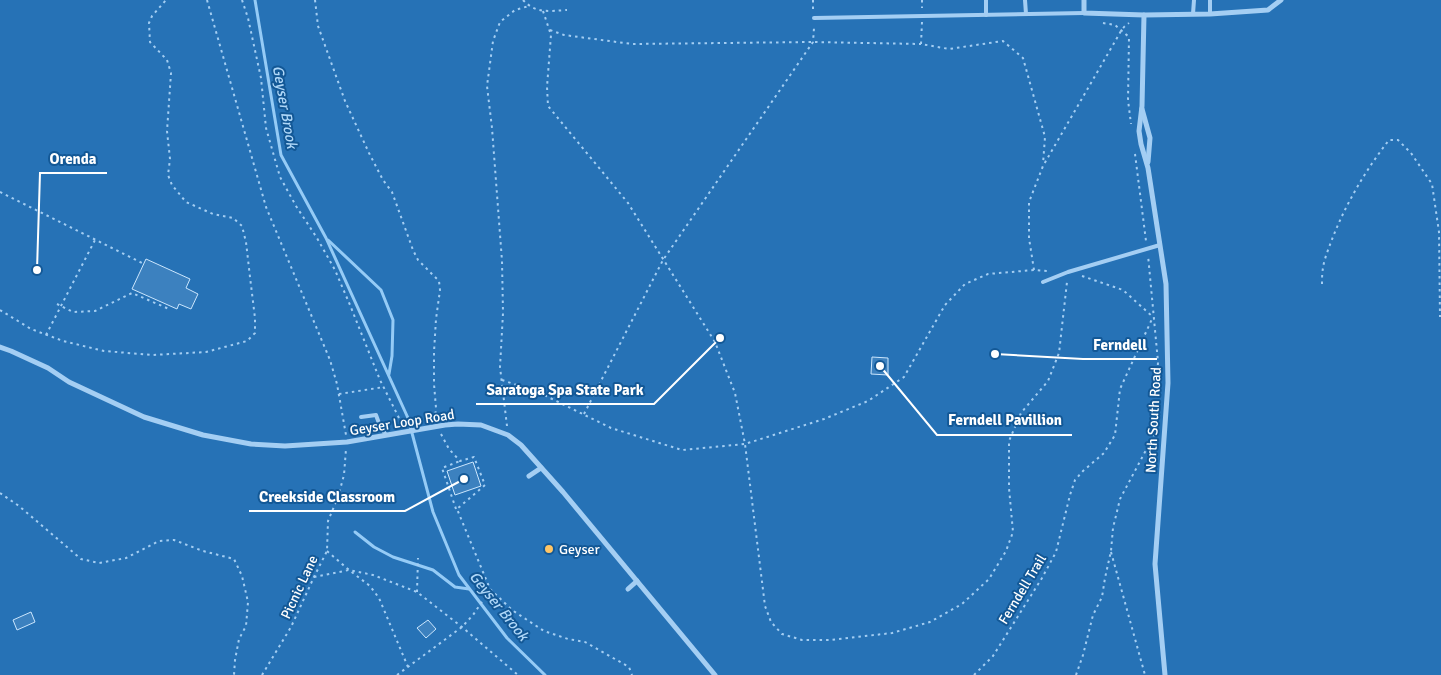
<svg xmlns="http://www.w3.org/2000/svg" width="1441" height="675" viewBox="0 0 1441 675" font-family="Signika,sans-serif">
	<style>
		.green { fill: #2672b6 }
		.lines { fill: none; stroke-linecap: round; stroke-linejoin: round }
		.stream { stroke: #95cbf6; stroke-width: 3 }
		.building { fill: #3c81bf; stroke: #cbe6fd }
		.path { stroke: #a4cef3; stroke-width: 2; stroke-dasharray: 2.5 4; stroke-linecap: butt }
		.lane { stroke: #a4cef3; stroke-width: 4 }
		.street { stroke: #a4cef3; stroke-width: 5 }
		.poi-dot { fill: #ffc565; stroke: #135896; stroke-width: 2 }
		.labels { text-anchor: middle; stroke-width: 4; stroke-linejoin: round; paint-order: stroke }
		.street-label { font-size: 14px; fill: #fff; stroke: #135896 }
		.poi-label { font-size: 14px; fill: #fff; stroke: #135896; text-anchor: start }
		.water-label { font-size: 15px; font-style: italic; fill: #b0d8f9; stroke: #135896 }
		.leader { fill: none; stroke: #fff; stroke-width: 2 }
		.callout-dot { fill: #fff; stroke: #135896; stroke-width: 2 }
		.callout-label { font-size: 15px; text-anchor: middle; font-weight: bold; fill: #fff; stroke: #135896; stroke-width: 4; stroke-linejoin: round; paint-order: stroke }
	</style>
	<rect width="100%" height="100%" fill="#135896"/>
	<rect class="green" x="0" y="0" width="1441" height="675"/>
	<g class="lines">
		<g class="stream">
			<path d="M 255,0 L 281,155 L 326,238 L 408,418 L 433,512 L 459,575 L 507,638 L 545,675"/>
			<path d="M 328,240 L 381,290 L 393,320 L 392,356 L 389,374"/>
			<path d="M 355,532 L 374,547 L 393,557 L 433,570 L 455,587 L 469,589"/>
		</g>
	</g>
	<g class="building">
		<path d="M 146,259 L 190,279 L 186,288 L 198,294 L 191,309 L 179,304 L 177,309 L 132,289 Z"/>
		<path d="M 872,357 L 888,358 L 888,375 L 871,374 Z"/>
		<path d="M 473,462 L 481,486 L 455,495 L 447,471 Z"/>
		<path d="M 31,612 L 35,622 L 17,630 L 13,620 Z"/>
		<path d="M 428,620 L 436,629 L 426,638 L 417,628 Z"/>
	</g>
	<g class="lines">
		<g class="path">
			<path d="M 207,0 L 266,207 L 330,360 L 337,384 L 346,435"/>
			<path d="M 242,0 L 248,18 L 261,78 L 266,128 L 280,177 L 296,206 L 317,238 L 335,270 L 350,305 L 380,380 L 402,424"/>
			<path d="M 315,0 L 318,26 L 345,101 L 369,153 L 383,180 L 392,192 L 413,250 L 418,260 L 439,281 L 440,290 L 436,319 L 434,352 L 434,384 L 436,408 L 435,420"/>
			<path d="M 523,0 C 536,14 549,11 567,10"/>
			<path d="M 813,0 L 813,10"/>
			<path d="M 922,0 L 922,8"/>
			<path d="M 543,11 L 551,35 L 547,87 L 548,106 L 628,203 L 715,342 L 735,393 L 745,444 L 765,606 L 771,622 L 782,634 L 802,640 L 831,640 L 892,633 L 930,622 L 962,604 L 989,579 L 1006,551 L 1013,532 L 1009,488 L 1009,441 L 1021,413 L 1048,381 L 1059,353 L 1067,282"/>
			<path d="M 922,22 L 921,44 L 949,49 L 1003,41 L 1023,58 L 1045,137 L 1043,164"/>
			<path d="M 1103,23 L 1115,25 L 1129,37 L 1128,100 L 1131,124"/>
			<path d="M 550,30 L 564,35 L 632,44 L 813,42 L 921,44"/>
			<path d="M 1135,154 L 1146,241"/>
			<path d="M 0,192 L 142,263"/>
			<path d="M 1034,270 L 1029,238 L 1029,202 L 1043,166 L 1121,31 L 1124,27 L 1129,23"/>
			<path d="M 1082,276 L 1123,290 L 1153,317"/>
			<path d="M 1322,284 C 1322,279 1322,273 1323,268 C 1324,260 1328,250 1331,242 C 1345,205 1365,171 1389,140 L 1398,140 L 1411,153 L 1432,184 L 1439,232 L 1440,317"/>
			<path d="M 57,304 L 73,312 L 95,311 L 132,293 L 169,309"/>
			<path d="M 0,310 L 31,329 L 63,341 L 104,351 L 153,355 L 206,352 L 247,341 L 255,333 L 255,318 L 250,277 L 246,242 L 242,226 L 233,218 L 213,214 L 186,202 L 172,185 L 168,175 L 170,159 L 167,131 L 171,73 L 167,60 L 150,42 L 149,23 L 152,16 L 166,0"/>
			<path d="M 46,335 L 95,240"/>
			<path d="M 502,380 L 540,393 L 611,428 L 682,450 L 745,444 L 824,419 L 868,401 L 904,377 L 945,305 L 965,284 L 988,274 L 1034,270 L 1048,271"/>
			<path d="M 339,394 L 384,387"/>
			<path d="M 584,414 L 663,260 L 813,42 L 814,28"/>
			<path d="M 507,426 L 500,367 L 503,313 L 502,261 L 492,128 L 487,86 L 493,41 L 500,22 L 515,10 L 529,6"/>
			<path d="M 441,434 L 449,449 L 460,461 L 474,457 L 485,485 L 457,509 L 490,589 L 512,610 L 544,631 L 568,639 L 585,642 L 629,667 L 632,675"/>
			<path d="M 0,493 L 19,506 L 81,559 L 99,563 L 126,558 L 159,541 L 174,540 L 203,551 L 234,559 L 242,576 L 248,602 L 246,626 L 239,639 L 235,660 L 234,675"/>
			<path d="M 456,509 L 442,468 L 460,461"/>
			<path d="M 327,551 L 349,570 L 373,575 L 417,592 L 462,627 L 518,675"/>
			<path d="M 1111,552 L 1145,675"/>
			<path d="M 314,577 L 349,570 L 370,586 L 379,598 L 408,667"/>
			<path d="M 417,592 L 418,558"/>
			<path d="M 262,675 L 291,627 L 314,577 L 327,551 L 328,521 L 338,497 L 344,475 L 346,449"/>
			<path d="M 397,675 L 462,627 L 473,615 L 490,590"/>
			<path d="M 974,675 L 993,656 L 1042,578 L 1056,552 L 1070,495 L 1075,480 L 1083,471 L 1104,453 L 1115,435 L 1120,389 L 1152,319"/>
			<path d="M 1076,675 L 1083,655 L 1093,615 L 1102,597 L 1105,578 L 1111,551 L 1113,528 L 1120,499 L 1154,435 L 1158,362 L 1148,255"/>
		</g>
		<g class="lane">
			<path d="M 1025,0 L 1026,14"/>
			<path d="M 1193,14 L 1194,0"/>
			<path d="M 1210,14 L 1210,0"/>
			<path d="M 986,15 L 986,0"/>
			<path d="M 814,18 L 1084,13"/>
			<path d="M 1043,282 L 1068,272 L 1160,245"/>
			<path d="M 361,417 L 376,415 L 380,426 L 386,435"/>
		</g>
		<g class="street">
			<path d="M 1084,0 L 1084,13 L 1144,15 L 1210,14 L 1268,10 L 1281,0"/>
			<path d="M 1144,15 L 1142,106 L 1139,131 L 1141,144 L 1148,168 L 1166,284 L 1168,383 L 1155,564 L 1165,675"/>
			<path d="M 1142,109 L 1150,138 L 1148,162"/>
			<path d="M 0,347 L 11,351 L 48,368 L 69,382 L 144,417 L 203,435 L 251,444 L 285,446 L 347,442 L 445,425 L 458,424 L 481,425 L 508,435 L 521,445 L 563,492 L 715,675"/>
			<path d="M 529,476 L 541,468"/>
			<path d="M 628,589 L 637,581"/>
		</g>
	</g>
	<circle class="poi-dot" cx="549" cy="549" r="5"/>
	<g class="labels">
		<g class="street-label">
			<text transform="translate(1153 420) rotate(-87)" y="5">North South Road</text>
			<text transform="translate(402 422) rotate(-9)" y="5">Geyser Loop Road</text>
			<text transform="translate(299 587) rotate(-65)" y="5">Picnic Lane</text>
			<text transform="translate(1022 589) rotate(-59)" y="5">Ferndell Trail</text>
		</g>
		<g class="poi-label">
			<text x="559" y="554">Geyser</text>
		</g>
		<g class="water-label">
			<text transform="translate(285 107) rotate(80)" y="5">Geyser Brook</text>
			<text transform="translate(499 606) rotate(51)" y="5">Geyser Brook</text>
		</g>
	</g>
	<path class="leader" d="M37 270L40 173H107M995 354L1083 359H1157M720 338L654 404H476M880 366L937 435H1072M464 479L405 511H249"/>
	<g class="callout-dot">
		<circle cx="37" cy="270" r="5"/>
		<circle cx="995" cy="354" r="5"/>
		<circle cx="720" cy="338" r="5"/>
		<circle cx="880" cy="366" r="5"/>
		<circle cx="464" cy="479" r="5"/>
	</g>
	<g class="callout-label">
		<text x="73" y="164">Orenda</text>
		<text x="1120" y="350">Ferndell</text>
		<text x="565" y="395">Saratoga Spa State Park</text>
		<text x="1005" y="425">Ferndell Pavillion</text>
		<text x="327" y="502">Creekside Classroom</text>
	</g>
</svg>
